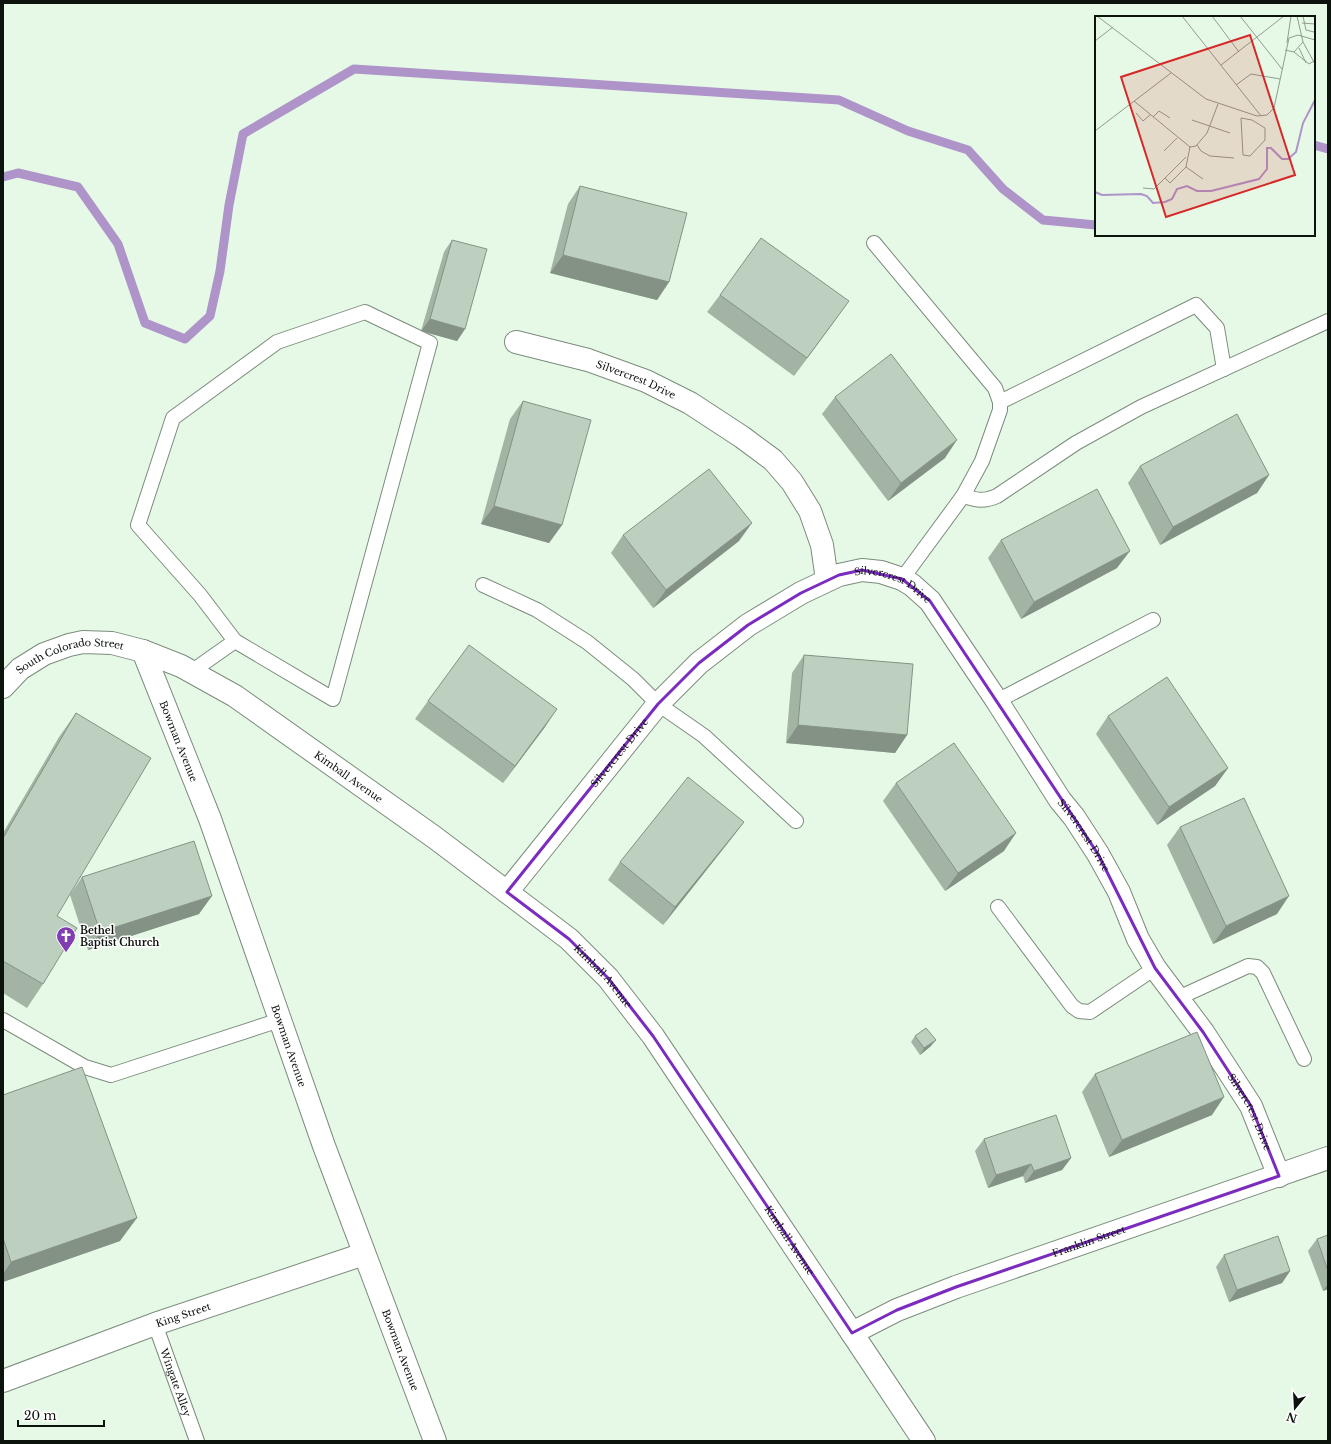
<svg xmlns="http://www.w3.org/2000/svg" width="1331" height="1444" viewBox="0 0 1331 1444" font-family="'Libre Baskerville',serif">
	<style>
		.lines { fill: none; stroke-linecap: round; stroke-linejoin: round }
		.stream { stroke: #ae94c8; stroke-width: 9 }
		.service-casing { stroke: #7b8c7c; stroke-width: 16 }
		.minor-casing { stroke: #7b8c7c; stroke-width: 24 }
		.tertiary-casing { stroke: #7b8c7c; stroke-width: 24 }
		.service { stroke: #fff; stroke-width: 14 }
		.minor { stroke: #fff; stroke-width: 22 }
		.tertiary { stroke: #fff; stroke-width: 22 }
		.wall { fill: #a3b3a4 }
		.shaded-wall { fill: #849286 }
		.building { fill: #bdd0bf; stroke: #849286 }
		.marked { fill: none; stroke: #7b2cbf; stroke-width: 3; stroke-linejoin: round }
		.labels { text-anchor: middle; stroke-width: 3; stroke-linejoin: round; paint-order: stroke }
		.street-label { font-size: 10px; fill: #0c120c; stroke: #fff }
		.poi-label { font-size: 10px; font-weight: bold; fill: #0c120c; stroke: #fff; text-anchor: start }
		.inset-river { fill: none; stroke: #ae94c8; stroke-width: 2 }
		.inset-road { fill: none; stroke: #8f9d8f; stroke-width: 1 }
		.view { fill: #d62828; fill-opacity: 0.15; stroke: #d62828; stroke-width: 2 }
		.inset-edge { fill: none; stroke: #0c120c; stroke-width: 2 }
	</style>
	<rect width="100%" height="100%" fill="#e6f9e7"/>
	<g class="lines">
		<g class="stream">
			<path d="M 1314,145 L 1328,149"/>
			<path d="M 3,177 L 18,173 L 78,187 L 118,244 L 145,323 L 185,339 L 210,316 L 220,271 L 229,205 L 243,134 L 354,69 L 839,100 L 908,131 L 968,150 L 1003,189 L 1043,220 L 1096,225"/>
		</g>
		<defs>
			<g id="service">
				<path d="M 874,243 L 995,388 L 1000,402 L 1000,410 L 982,461 L 963,496 L 902,579"/>
				<path d="M 365,312 L 430,343 L 333,699 L 235,641 L 200,595 L 138,525 L 173,418 L 277,342 Z"/>
				<path d="M 1000,402 L 1196,305 L 1217,328 L 1224,369"/>
				<path d="M 963,496 C 977,500 983,502 997,496 L 1076,443 L 1141,407 L 1328,321"/>
				<path d="M 483,585 L 537,610 L 587,642 L 633,679 L 658,704 L 704,736 L 796,821"/>
				<path d="M 191,672 L 235,641"/>
				<path d="M 997,701 L 1153,620"/>
				<path d="M 998,907 L 1072,1006 L 1079,1011 L 1090,1012 L 1155,968"/>
				<path d="M 1178,998 L 1248,966 L 1257,967 L 1263,973 L 1304,1059"/>
				<path d="M 3,1020 L 85,1067 L 111,1075 L 280,1020"/>
				<path id="s1" d="M 155,1324 L 197,1441"/>
			</g>
			<g id="minor">
				<path id="s2" d="M 516,342 L 588,360 L 646,381 L 690,403 L 742,437 L 773,460 L 792,482 L 810,511 L 822,545 L 827,580"/>
				<path id="s3" d="M 143,651 L 210,819 L 324,1146 L 435,1441"/>
				<path id="s4" d="M 507,892 L 658,704 L 699,663 L 748,625 L 801,593 L 839,575 L 862,570 L 881,572 L 902,579 L 912,585 L 930,601 L 997,701 L 1060,800 L 1074,817 L 1098,854 L 1119,892 L 1138,939 L 1155,968 L 1203,1032 L 1251,1106 L 1279,1176"/>
				<path d="M 852,1333 L 924,1441"/>
				<path id="s5" d="M 3,1381 L 155,1324 L 364,1254"/>
			</g>
			<g id="tertiary">
				<path id="s6" d="M 3,687 L 20,669 L 44,654 L 69,645 L 83,642 L 112,643 L 143,651 L 181,666 L 235,696 L 434,837 L 507,892 L 569,939 L 608,978 L 653,1036 L 852,1333 L 897,1310 L 956,1287 L 1328,1158"/>
			</g>
		</defs>
		<use href="#service" class="service-casing"/>
		<use href="#minor" class="minor-casing"/>
		<use href="#tertiary" class="tertiary-casing"/>
		<use href="#service" class="service"/>
		<use href="#minor" class="minor"/>
		<use href="#tertiary" class="tertiary"/>
	</g>
	<g class="wall">
		<path d="M 580,186 L 669,282 L 657,300 L 550,273 L 568,204 Z"/>
		<path d="M 452,240 L 465,329 L 457,341 L 421,331 L 444,252 Z"/>
		<path d="M 720,295 L 836,319 L 794,376 L 707,312 Z"/>
		<path d="M 835,397 L 945,458 L 888,501 L 822,414 Z"/>
		<path d="M 523,401 L 562,525 L 549,543 L 481,524 L 510,419 Z"/>
		<path d="M 1140,466 L 1269,475 L 1257,493 L 1160,545 L 1128,483 Z"/>
		<path d="M 623,535 L 739,541 L 653,608 L 611,553 Z"/>
		<path d="M 1001,540 L 1117,568 L 1021,619 L 988,558 Z"/>
		<path d="M 804,655 L 907,735 L 895,753 L 786,743 L 792,673 Z"/>
		<path d="M 428,701 L 545,727 L 503,783 L 415,719 Z"/>
		<path d="M 76,713 L 57,916 L 43,984 L 27,1008 L 3,993 L 3,833 L 59,737 Z"/>
		<path d="M 1108,716 L 1228,768 L 1215,786 L 1157,825 L 1096,734 Z"/>
		<path d="M 896,783 L 1004,851 L 945,891 L 883,801 Z"/>
		<path d="M 744,822 L 731,839 L 663,925 L 608,880 L 620,862 Z"/>
		<path d="M 1180,827 L 1277,914 L 1213,944 L 1167,845 Z"/>
		<path d="M 82,877 L 199,914 L 88,950 L 70,895 Z"/>
		<path d="M 915,1036 L 931,1046 L 920,1055 L 911,1042 Z"/>
		<path d="M 1095,1074 L 1212,1115 L 1109,1157 L 1082,1092 Z"/>
		<path d="M 3,1095 L 120,1241 L 3,1282 Z"/>
		<path d="M 984,1139 L 1071,1158 L 1062,1170 L 1025,1183 L 1023,1176 L 988,1188 L 975,1151 Z"/>
		<path d="M 1328,1235 L 1328,1289 L 1323,1291 L 1308,1251 L 1317,1239 Z"/>
		<path d="M 1224,1255 L 1290,1271 L 1282,1283 L 1229,1302 L 1216,1267 Z"/>
	</g>
	<g class="shaded-wall">
		<path d="M 563,255 L 669,282 L 657,300 L 550,273 Z"/>
		<path d="M 849,301 L 836,319 L 794,376 L 807,358 Z"/>
		<path d="M 430,319 L 465,329 L 457,341 L 421,331 Z"/>
		<path d="M 957,440 L 945,458 L 888,501 L 901,483 Z"/>
		<path d="M 1269,475 L 1257,493 L 1160,545 L 1173,527 Z"/>
		<path d="M 494,506 L 562,525 L 549,543 L 481,524 Z"/>
		<path d="M 752,523 L 739,541 L 653,608 L 666,590 Z"/>
		<path d="M 1130,551 L 1117,568 L 1021,619 L 1034,602 Z"/>
		<path d="M 557,709 L 545,727 L 503,783 L 515,766 Z"/>
		<path d="M 798,725 L 907,735 L 895,753 L 786,743 Z"/>
		<path d="M 1228,768 L 1215,786 L 1157,825 L 1169,807 Z"/>
		<path d="M 744,822 L 731,839 L 663,925 L 675,907 Z"/>
		<path d="M 1016,833 L 1004,851 L 945,891 L 958,873 Z"/>
		<path d="M 212,896 L 199,914 L 88,950 L 100,932 Z"/>
		<path d="M 1289,896 L 1277,914 L 1213,944 L 1226,926 Z"/>
		<path d="M 936,1040 L 931,1046 L 920,1055 L 924,1048 Z"/>
		<path d="M 1224,1097 L 1212,1115 L 1109,1157 L 1122,1140 Z"/>
		<path d="M 1071,1158 L 1062,1170 L 1025,1183 L 1034,1171 Z"/>
		<path d="M 1031,1164 L 1023,1176 L 988,1188 L 996,1175 Z"/>
		<path d="M 137,1218 L 120,1241 L 3,1282 L 3,1274 L 11,1262 Z"/>
		<path d="M 1290,1271 L 1282,1283 L 1229,1302 L 1237,1290 Z"/>
		<path d="M 1328,1284 L 1328,1289 L 1323,1291 Z"/>
	</g>
	<g class="building">
		<path d="M 580,186 L 687,213 L 669,282 L 563,255 Z"/>
		<path d="M 761,238 L 849,301 L 807,358 L 720,295 Z"/>
		<path d="M 452,240 L 487,249 L 465,329 L 430,319 Z"/>
		<path d="M 891,354 L 957,440 L 901,483 L 835,397 Z"/>
		<path d="M 523,401 L 591,420 L 562,525 L 494,506 Z"/>
		<path d="M 1237,414 L 1269,475 L 1173,527 L 1140,466 Z"/>
		<path d="M 709,469 L 752,523 L 666,590 L 623,535 Z"/>
		<path d="M 1097,489 L 1130,551 L 1034,602 L 1001,540 Z"/>
		<path d="M 469,645 L 557,709 L 515,766 L 428,701 Z"/>
		<path d="M 804,655 L 913,664 L 907,735 L 798,725 Z"/>
		<path d="M 1167,677 L 1228,768 L 1169,807 L 1108,716 Z"/>
		<path d="M 76,713 L 151,758 L 57,916 L 77,928 L 43,984 L 3,961 L 3,838 Z"/>
		<path d="M 954,743 L 1016,833 L 958,873 L 896,783 Z"/>
		<path d="M 688,777 L 744,822 L 675,907 L 620,862 Z"/>
		<path d="M 1244,798 L 1289,896 L 1226,926 L 1180,827 Z"/>
		<path d="M 194,841 L 212,896 L 100,932 L 82,877 Z"/>
		<path d="M 926,1028 L 936,1040 L 924,1048 L 915,1036 Z"/>
		<path d="M 1197,1032 L 1224,1097 L 1122,1140 L 1095,1074 Z"/>
		<path d="M 82,1067 L 137,1218 L 11,1262 L 3,1238 L 3,1095 Z"/>
		<path d="M 1056,1115 L 1071,1158 L 1034,1171 L 1031,1164 L 996,1175 L 984,1139 Z"/>
		<path d="M 1328,1235 L 1328,1271 L 1317,1239 Z"/>
		<path d="M 1278,1236 L 1290,1271 L 1237,1290 L 1224,1255 Z"/>
	</g>
	<path class="marked" d="M 862,570 L 902,579 L 930,601 L 1098,854 L 1155,968 L 1203,1032 L 1251,1106 L 1279,1176 L 956,1287 L 897,1310 L 852,1333 L 653,1036 L 608,978 L 569,939 L 507,892 L 658,704 L 699,663 L 748,625 L 801,593 L 839,575 Z"/>
	<defs>
		<symbol id="church-pin" viewBox="-11 -11 22 30"><path d="M0 17L-7.5 6A9.5 9.5 0 1 1 7.5 6Z" fill="#803eb2" stroke="#fff"/><path d="M-1.2-6h2.4v3.5h3.3v2.4h-3.3V6h-2.4V-.1h-3.3v-2.4h3.3Z" fill="#fff"/></symbol>
	</defs>
	<g fill-rule="evenodd">
		<use href="#church-pin" x="55" y="925" width="22" height="30"/>
	</g>
	<g class="labels">
		<g class="street-label">
			<text dy="4" stroke="none"><textPath href="#s2" startOffset="126">Silvercrest Drive</textPath></text>
			<text dy="4" stroke="none"><textPath href="#s4" startOffset="523">Silvercrest Drive</textPath></text>
			<text dy="4" stroke="none"><textPath href="#s6" startOffset="78">South Colorado Street</textPath></text>
			<text dy="4" stroke="none"><textPath href="#s3" startOffset="97">Bowman Avenue</textPath></text>
			<text dy="4" stroke="none"><textPath href="#s4" startOffset="179">Silvercrest Drive</textPath></text>
			<text dy="4" stroke="none"><textPath href="#s6" startOffset="397">Kimball Avenue</textPath></text>
			<text dy="4" stroke="none"><textPath href="#s4" startOffset="846">Silvercrest Drive</textPath></text>
			<text dy="4" stroke="none"><textPath href="#s6" startOffset="721">Kimball Avenue</textPath></text>
			<text dy="4" stroke="none"><textPath href="#s3" startOffset="421">Bowman Avenue</textPath></text>
			<text dy="4" stroke="none"><textPath href="#s4" startOffset="1170">Silvercrest Drive</textPath></text>
			<text dy="4" stroke="none"><textPath href="#s6" startOffset="1045">Kimball Avenue</textPath></text>
			<text dy="4" stroke="none"><textPath href="#s6" startOffset="1411">Franklin Street</textPath></text>
			<text dy="4" stroke="none"><textPath href="#s5" startOffset="192">King Street</textPath></text>
			<text dy="4" stroke="none"><textPath href="#s3" startOffset="745">Bowman Avenue</textPath></text>
			<text dy="4" stroke="none"><textPath href="#s1" startOffset="62">Wingate Alley</textPath></text>
		</g>
		<g class="poi-label">
			<text x="80" y="934">Bethel<tspan x="80" dy="12">Baptist Church</tspan></text>
		</g>
	</g>
	<g transform="translate(1095 16)">
		<rect width="220" height="220" fill="#e6f9e7"/>
		<path class="inset-river" d="M 0,176 L 7,179 L 46,178 L 52,180 L 58,187 L 70,186 L 77,183 L 82,173 L 92,170 L 102,175 L 116,175 L 164,163 L 172,153 L 172,132 L 176,132 L 187,143 L 193,143 L 201,136 L 208,107 L 220,84"/>
		<path class="inset-road" d="M 2,0 L 111,83 L 162,100 L 172,99 L 179,92 L 194,22 L 203,19 L 220,24M 87,0 L 166,100M 117,0 L 144,36M 145,0 L 187,53M 202,0 L 208,26 L 220,48M 208,0 L 211,14 L 219,16M 207,7 L 220,8M 0,25 L 18,11M 192,27 L 196,0M 204,32 L 211,47M 190,34 L 199,36 L 208,26M 199,36 L 214,48 L 219,45M 126,49 L 189,0M 141,69 L 156,58 L 185,63M 39,85 L 95,131 L 101,130 L 112,117 L 123,88M 41,97 L 48,105 L 55,99M 58,101 L 64,95 L 75,102M 146,102 L 157,104 L 170,112 L 170,124 L 155,140 L 148,139 ZM 97,104 L 135,117M 0,115 L 76,57M 102,129 L 106,135 L 115,140 L 139,142M 95,131 L 91,151 L 108,163M 69,135 L 82,122M 70,162 L 75,167 L 91,151M 48,172 L 59,173 L 91,141"/>
		<path class="view" d="M 155,19 L 200,159 L 71,201 L 26,61 Z"/>
		<rect width="220" height="220" class="inset-edge"/>
	</g>
	<rect width="1331" height="1444" fill="none" stroke="#0c120c" stroke-width="8"/>
	<g transform="translate(1295 1408) rotate(198)" stroke="#ffffff" stroke-width="3" paint-order="stroke">
	<path d="M0-3L7 15L0 10L-7 15Z" fill="#0c120c"/>
	<text y="-6" font-size="11" font-weight="bold" text-anchor="middle" fill="#0c120c">N</text>
	</g>
	<path d="M18 1420v6h86v-6" fill="none" stroke="#0c120c" stroke-width="2"/>
	<text x="24" y="1420" font-size="12" fill="#0c120c" stroke="#ffffff" stroke-width="3" paint-order="stroke">20 m</text>
</svg>
